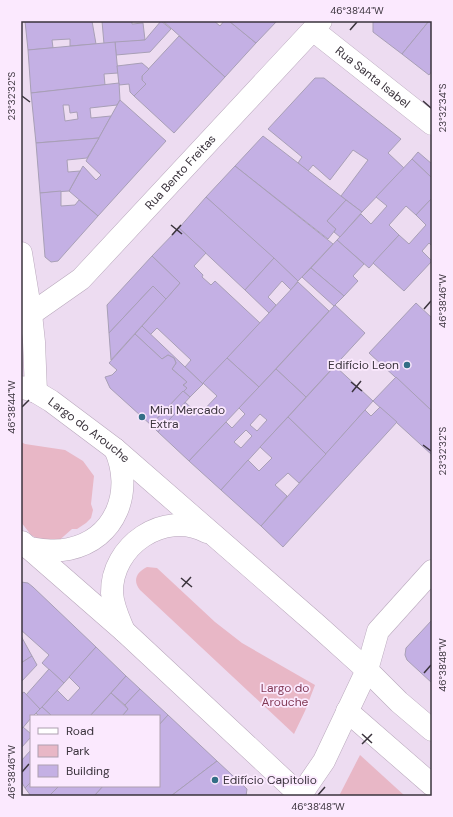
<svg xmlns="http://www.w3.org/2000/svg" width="453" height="817" viewBox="0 0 453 817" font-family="'DM Sans',sans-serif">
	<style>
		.green { fill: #e8b7c6 }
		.building { fill: #c4b0e4; stroke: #a89fb6; fill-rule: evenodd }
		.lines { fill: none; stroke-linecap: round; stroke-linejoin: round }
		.minor-casing { stroke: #b9a8bc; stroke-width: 23 }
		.tertiary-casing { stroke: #b9a8bc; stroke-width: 23 }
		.minor { stroke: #fff; stroke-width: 22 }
		.tertiary { stroke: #fff; stroke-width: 22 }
		.ticks { fill: none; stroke: #3a333c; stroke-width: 1.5 }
		.poi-dot { fill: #336e86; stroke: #fbe9fe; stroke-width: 1.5 }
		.labels { text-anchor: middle; stroke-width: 3.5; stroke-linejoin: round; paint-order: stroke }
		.street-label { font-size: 12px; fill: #3a333c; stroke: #fbe9fe }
		.poi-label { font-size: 12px; fill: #3a333c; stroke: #fbe9fe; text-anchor: start }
		.park-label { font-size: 12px; fill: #823955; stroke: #fbe9fe }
		.neatline { fill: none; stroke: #3a333c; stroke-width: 1.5 }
		.ticks-label { font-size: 10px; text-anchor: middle; fill: #3a333c }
	</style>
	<rect width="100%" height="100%" fill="#eddcf1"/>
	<g class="green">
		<path d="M 21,442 L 25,444 L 65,450 L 83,461 L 94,476 L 91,504 L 93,510 L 91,518 L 86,523 L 77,529 L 72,529 L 56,543 L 46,543 L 31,535 L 21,522 Z"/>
		<path d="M 147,567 L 157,568 L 215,622 L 242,643 L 315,685 L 305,711 L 294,734 L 140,590 C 132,580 137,572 147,567 Z"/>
		<path d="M 360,755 L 405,796 L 339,796 Z"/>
	</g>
	<g class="building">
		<path d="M 25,21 L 92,21 L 96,44 L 70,46 L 70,39 L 52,40 L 53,48 L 28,50 Z"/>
		<path d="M 102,21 L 132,21 L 132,24 L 143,23 L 145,40 L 104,44 Z"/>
		<path d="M 161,21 L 171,29 L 150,52 L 116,55 L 115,42 L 145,40 Z"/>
		<path d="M 163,21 L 214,21 L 220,26 L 224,21 L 229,21 L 256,43 L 225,77 Z"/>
		<path d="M 229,21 L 277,21 L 256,43 Z"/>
		<path d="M 373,21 L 429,21 L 402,54 L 373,32 Z"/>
		<path d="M 429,21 L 432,21 L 432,71 L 429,75 L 402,54 Z"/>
		<path d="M 179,36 L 225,77 L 174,133 L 134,96 L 146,84 L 142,80 L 142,76 Z"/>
		<path d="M 115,42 L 118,73 L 104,74 L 105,85 L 31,93 L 28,50 Z"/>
		<path d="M 142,63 L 149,69 L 142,76 L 142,80 L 146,84 L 134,96 L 130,92 L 129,84 L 119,85 L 117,66 Z"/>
		<path d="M 315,78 L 324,78 L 401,139 L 388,153 L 404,168 L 362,212 L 341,196 L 368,160 L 353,150 L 330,180 L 313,165 L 308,171 L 298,163 L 302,157 L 268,129 Z"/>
		<path d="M 119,83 L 120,100 L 117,105 L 90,108 L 91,118 L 111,116 L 99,138 L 36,143 L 31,93 ZM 63,105 L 69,105 L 70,113 L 77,112 L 78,119 L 65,121 Z"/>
		<path d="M 120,100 L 166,141 L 98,216 L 69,191 L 83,166 L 96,180 L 101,175 L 86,161 Z"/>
		<path d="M 263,136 L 346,200 L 327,221 L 336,229 L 328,239 L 235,166 Z"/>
		<path d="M 99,138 L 87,158 L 67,160 L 68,172 L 80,171 L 69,191 L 40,193 L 36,143 Z"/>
		<path d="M 418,152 L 432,164 L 432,178 L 412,159 Z"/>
		<path d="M 412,159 L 432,178 L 432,198 L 416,215 L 406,206 L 389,225 L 399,235 L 369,268 L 337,240 L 361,214 L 371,224 L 387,206 L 376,197 Z"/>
		<path d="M 235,166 L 333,244 L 298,281 L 206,197 Z"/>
		<path d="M 61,191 L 61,206 L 75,205 L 79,200 L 98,216 L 58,261 L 51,262 L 45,257 L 40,193 Z"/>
		<path d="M 206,197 L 274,258 L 245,290 L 179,228 Z"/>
		<path d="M 432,198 L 432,244 L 431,245 L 429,243 L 422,251 L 432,261 L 404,291 L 373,263 L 399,235 L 409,244 L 426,225 L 416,215 Z"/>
		<path d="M 346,200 L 362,212 L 340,237 L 334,232 L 336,229 L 327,221 Z"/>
		<path d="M 179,228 L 206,253 L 194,266 L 203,275 L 202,277 L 211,285 L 215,281 L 260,323 L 203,384 L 185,367 L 191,360 L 157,328 L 150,335 L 142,326 L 180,283 L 152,256 Z"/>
		<path d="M 337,240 L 364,264 L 353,276 L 358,281 L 344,296 L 311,268 Z"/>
		<path d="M 152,256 L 180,283 L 166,299 L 153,286 L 109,333 L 107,305 Z"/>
		<path d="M 274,258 L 298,281 L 291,290 L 282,281 L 268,297 L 276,305 L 269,313 L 245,290 Z"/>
		<path d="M 311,268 L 344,296 L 334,306 L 302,277 Z"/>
		<path d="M 298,282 L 329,311 L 259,387 L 227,358 Z"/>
		<path d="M 153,286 L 166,299 L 111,360 L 109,333 Z"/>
		<path d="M 416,303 L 432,318 L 432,411 L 369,353 Z"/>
		<path d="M 335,305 L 365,333 L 306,397 L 276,369 Z"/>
		<path d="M 142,326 L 203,384 L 190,397 L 183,391 L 187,388 L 183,385 L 187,382 L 172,369 L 176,363 L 174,358 L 168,355 L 162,359 L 135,334 Z"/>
		<path d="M 135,334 L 162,359 L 168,355 L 174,358 L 176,363 L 172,369 L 187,382 L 183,385 L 187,388 L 151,425 L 110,388 L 105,377 L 112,375 L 117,370 L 109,363 Z"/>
		<path d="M 227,358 L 259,387 L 189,461 L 158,432 L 185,402 L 199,415 L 217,396 L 203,383 Z"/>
		<path d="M 335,366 L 373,401 L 326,454 L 288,417 Z"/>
		<path d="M 276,369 L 306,397 L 221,490 L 189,461 L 226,422 L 232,428 L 245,414 L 239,408 ZM 260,414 L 267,420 L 257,431 L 250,425 ZM 246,430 L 252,436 L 241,448 L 234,442 Z"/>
		<path d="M 396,377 L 432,411 L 432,455 L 373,401 Z"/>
		<path d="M 183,391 L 190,397 L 158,432 L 151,425 Z"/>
		<path d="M 380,407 L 397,422 L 283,547 L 261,526 L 365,410 L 371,416 Z"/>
		<path d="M 288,417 L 326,454 L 299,483 L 288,473 L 275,485 L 287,496 L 261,526 L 221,490 L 248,460 L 259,471 L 272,458 L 260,447 Z"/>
		<path d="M 21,582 L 28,583 L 33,587 L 96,647 L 64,683 L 42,663 L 49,655 L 21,630 Z"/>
		<path d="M 432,620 L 432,683 L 407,660 L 405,655 L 406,648 Z"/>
		<path d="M 21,636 L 32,656 L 21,663 Z"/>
		<path d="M 96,647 L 126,676 L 90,716 L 52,716 L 42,707 L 57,690 L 68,701 L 80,688 L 69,677 Z"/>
		<path d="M 32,656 L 37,665 L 21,682 L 21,663 Z"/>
		<path d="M 49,669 L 64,683 L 40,709 L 26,695 Z"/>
		<path d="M 126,676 L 140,689 L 125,705 L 111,693 Z"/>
		<path d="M 140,689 L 168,715 L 159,725 L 159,716 L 122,716 L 128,709 L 125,705 Z"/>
		<path d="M 24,692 L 40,709 L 33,716 L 31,716 L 31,718 L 21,730 L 21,694 Z"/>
		<path d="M 111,693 L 128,709 L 122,716 L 90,716 Z"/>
		<path d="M 42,707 L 52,716 L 39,716 L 36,713 Z"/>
		<path d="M 168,715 L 217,761 L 171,796 L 94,796 L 103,786 L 159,786 L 159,725 Z"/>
		<path d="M 23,727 L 31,734 L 31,737 L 21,748 L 21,730 Z"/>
		<path d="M 31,750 L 31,782 L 25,788 L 21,781 L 21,761 Z"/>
		<path d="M 217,761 L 247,789 L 246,796 L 171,796 Z"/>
		<path d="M 31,782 L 31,786 L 59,786 L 49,796 L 31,796 L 25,788 Z"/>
		<path d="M 59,786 L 103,786 L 94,796 L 49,796 Z"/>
	</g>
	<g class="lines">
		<defs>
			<g id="minor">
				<path id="s1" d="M 313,30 L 432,124"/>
				<path id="s2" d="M 31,314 L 81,279 L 321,21"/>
				<path d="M 22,542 L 124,631 L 300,795"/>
			</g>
			<g id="tertiary">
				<path d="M 21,253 L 31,314 L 34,342 L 36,392"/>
				<path id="s3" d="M 21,387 L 36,392 L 51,401 L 115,449 L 317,625 L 367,670 L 399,702 L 432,730"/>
				<path d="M 29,548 C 43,550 55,552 69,549 C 116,539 134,491 115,449"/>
				<path d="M 124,631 C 119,619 113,607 112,593 C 111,546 164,509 207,532"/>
				<path d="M 347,711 L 432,785"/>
				<path d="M 300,796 L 324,761 L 367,670 L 378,631 L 432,571"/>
			</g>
		</defs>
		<use href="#minor" class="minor-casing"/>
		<use href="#tertiary" class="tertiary-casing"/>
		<use href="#minor" class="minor"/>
		<use href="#tertiary" class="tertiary"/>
	</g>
	<path class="ticks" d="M 350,30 L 357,22M 22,96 L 30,102M 423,101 L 431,108M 171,225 L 182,234M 172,235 L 181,225M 424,309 L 431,301M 351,382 L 362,391M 352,392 L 361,381M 22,407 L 29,400M 423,445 L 431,451M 181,578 L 192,587M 182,587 L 191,577M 424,673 L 431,665M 362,734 L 372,743M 362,744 L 372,734M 22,772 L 29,764M 318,795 L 325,787"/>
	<g class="poi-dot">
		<circle cx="407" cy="365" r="4"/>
		<circle cx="142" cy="417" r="4"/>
		<circle cx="215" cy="780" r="4"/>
	</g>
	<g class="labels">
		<g class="street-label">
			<text dy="4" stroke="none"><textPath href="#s1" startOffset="76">Rua Santa Isabel</textPath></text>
			<text dy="4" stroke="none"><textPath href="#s2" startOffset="207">Rua Bento Freitas</textPath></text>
			<text dy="4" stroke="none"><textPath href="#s3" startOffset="81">Largo do Arouche</textPath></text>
		</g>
		<g class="poi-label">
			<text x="399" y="369" text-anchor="end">Edifício Leon</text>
			<text x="150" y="414">Mini Mercado<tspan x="150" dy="14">Extra</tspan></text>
			<text x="223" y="784">Edifício Capitolio</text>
		</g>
		<g class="park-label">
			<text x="285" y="692">Largo do<tspan x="285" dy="14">Arouche</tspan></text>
		</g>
	</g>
	<rect width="453" height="817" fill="none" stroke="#fbe9fe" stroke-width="44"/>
	<rect x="30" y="715" width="130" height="72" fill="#fbe9fe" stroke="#aea0b0"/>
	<rect x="38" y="728" width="20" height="6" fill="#ffffff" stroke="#aea0b0"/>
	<text x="66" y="735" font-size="12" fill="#3a333c">Road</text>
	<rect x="38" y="745" width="20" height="12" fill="#e8b7c6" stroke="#aea0b0"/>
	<text x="66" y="755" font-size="12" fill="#3a333c">Park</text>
	<rect x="38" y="765" width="20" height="12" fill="#c4b0e4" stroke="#aea0b0"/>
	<text x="66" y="775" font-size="12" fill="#3a333c">Building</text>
	<rect x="22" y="22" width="409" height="773" class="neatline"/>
	<g class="ticks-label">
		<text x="357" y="14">46°38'44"W</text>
		<text transform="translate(11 96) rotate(-90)" y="4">23°32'32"S</text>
		<text transform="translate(442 108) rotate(-90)" y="4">23°32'34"S</text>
		<text transform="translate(442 301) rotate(-90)" y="4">46°38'46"W</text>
		<text transform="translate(11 407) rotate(-90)" y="4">46°38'44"W</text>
		<text transform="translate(442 451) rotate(-90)" y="4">23°32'32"S</text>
		<text transform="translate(442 665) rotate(-90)" y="4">46°38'48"W</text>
		<text transform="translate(11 772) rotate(-90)" y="4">46°38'46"W</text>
		<text x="318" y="810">46°38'48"W</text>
	</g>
</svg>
